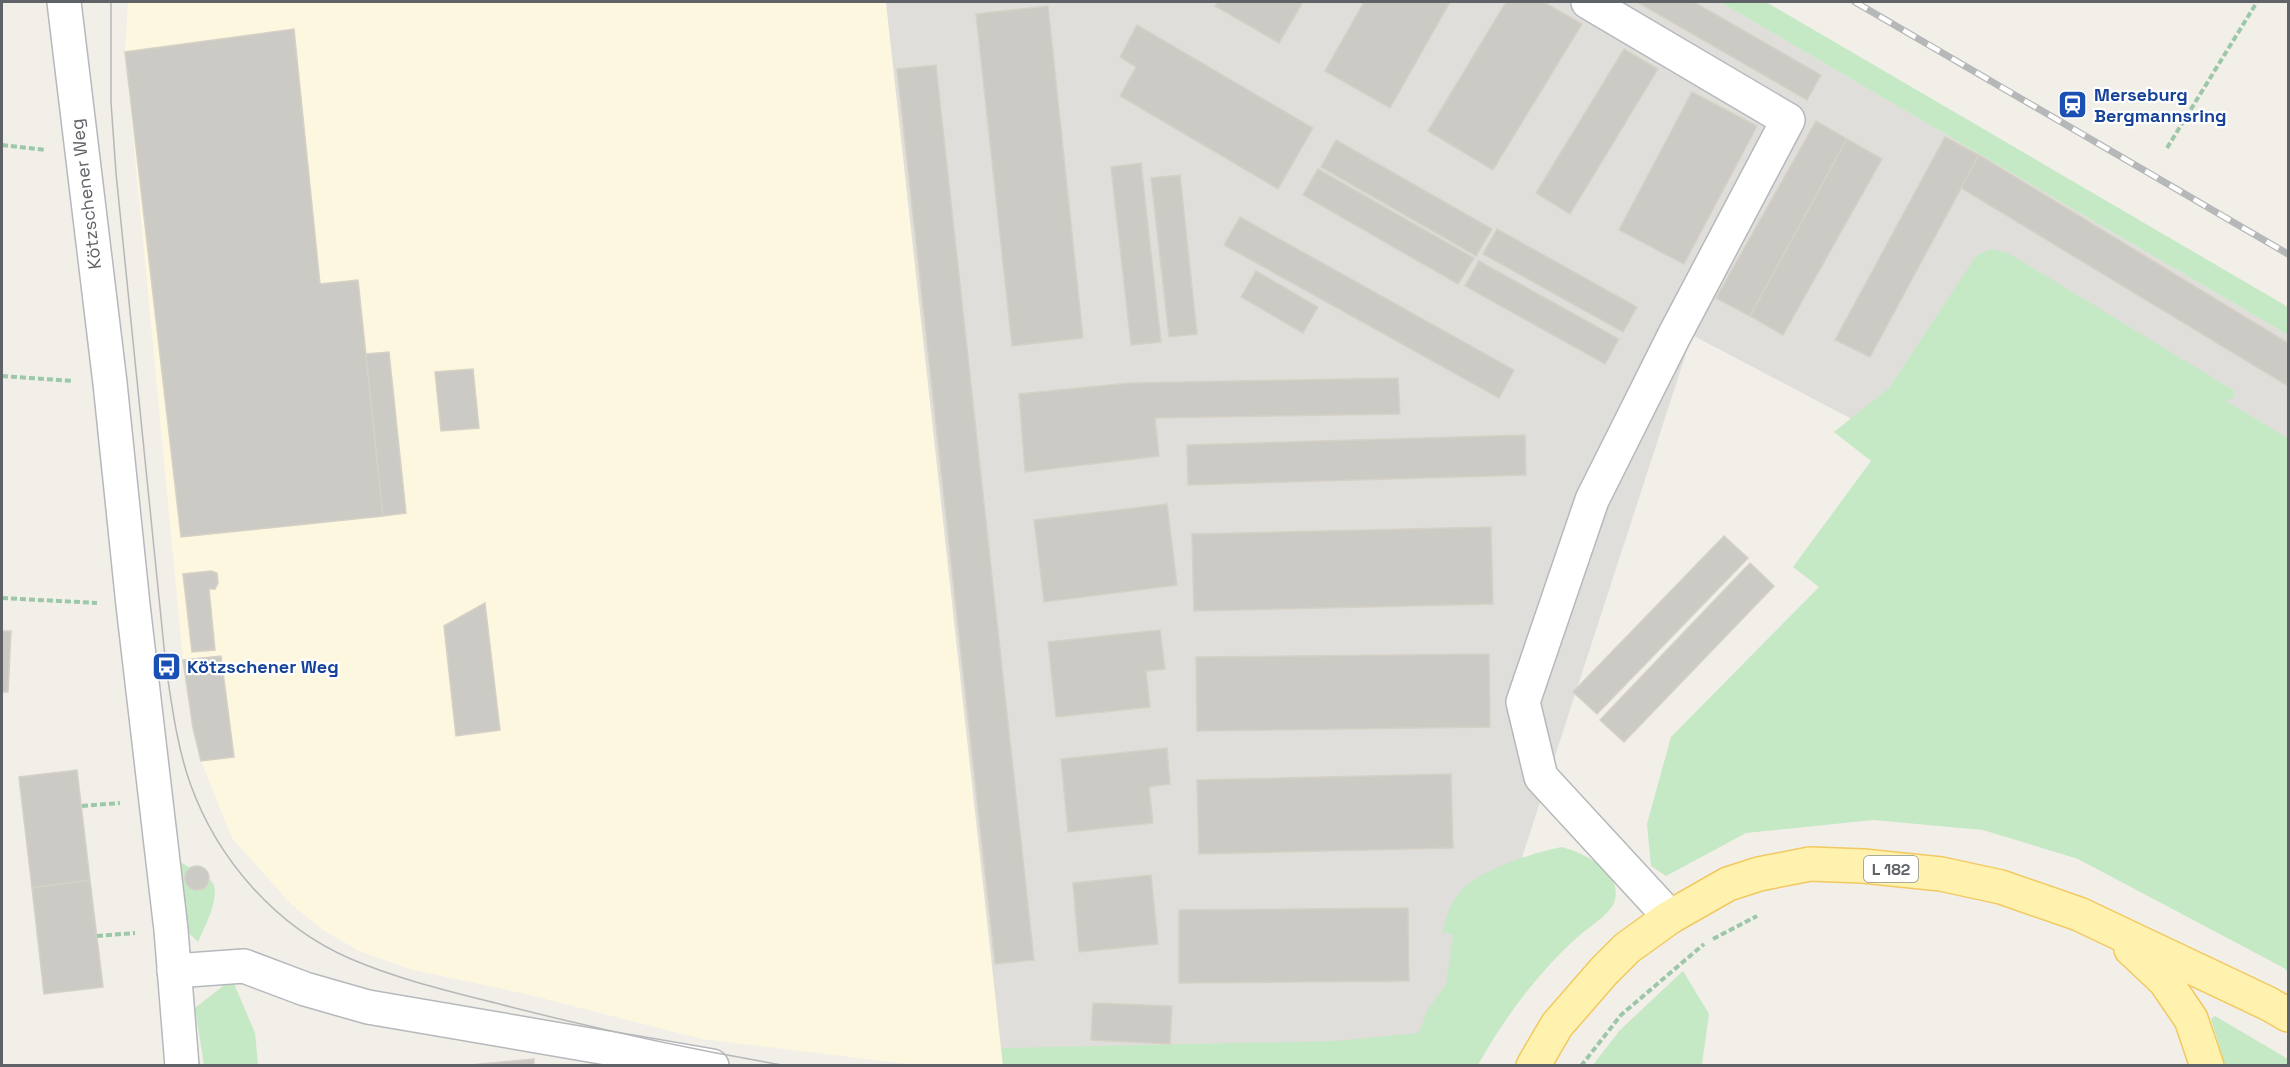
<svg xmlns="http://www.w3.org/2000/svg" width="2290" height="1067" viewBox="0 0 2290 1067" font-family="'Space Grotesk',sans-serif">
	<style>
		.commercial { fill: #fef7e0 }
		.industrial { fill: #e0deda }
		.green { fill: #c5e8c5 }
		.building { fill: #cccac5; stroke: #d6d1c6; stroke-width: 1.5 }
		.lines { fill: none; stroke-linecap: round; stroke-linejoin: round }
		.minor-casing { stroke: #b5b8bc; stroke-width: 36 }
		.major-casing { stroke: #f2c960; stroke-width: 36 }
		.path { stroke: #9cc7a9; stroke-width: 4; stroke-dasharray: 6 3; stroke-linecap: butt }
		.minor { stroke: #fff; stroke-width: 33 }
		.major { stroke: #fff2af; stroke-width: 33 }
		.tram { stroke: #b6b7b8; stroke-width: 1.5 }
		.rail-casing { stroke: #b6b7b8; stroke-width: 7 }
		.rail { stroke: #fff; stroke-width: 4.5; stroke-dasharray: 14; stroke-linecap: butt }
		.labels { text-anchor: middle; stroke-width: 4.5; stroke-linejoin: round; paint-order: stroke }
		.shield { fill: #fff; stroke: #8f9295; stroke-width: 1.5 }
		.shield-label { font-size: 16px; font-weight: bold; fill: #5f6368 }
		.transit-label { font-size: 18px; font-weight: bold; fill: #164399; stroke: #fff; text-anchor: start }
		.street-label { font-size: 18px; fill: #5f6368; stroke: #fff }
	</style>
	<rect width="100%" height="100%" fill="#f1efe8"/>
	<path class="commercial" d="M 128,2 L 886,2 L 1003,1065 L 916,1065 L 702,1039 L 526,994 L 413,970 L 359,951 L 323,930 L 291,904 L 232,838 L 201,761 L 193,728 L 183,660 L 125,52 Z"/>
	<path class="industrial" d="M 886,2 L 1720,2 L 2288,335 L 2288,438 L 1987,260 L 1886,437 L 1692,335 L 1461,1045 L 1001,1048 Z"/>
	<g class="green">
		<path d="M 1720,2 L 1766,2 L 2288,307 L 2288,335 Z"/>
		<path d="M 1991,249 L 2008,253 L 2233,390 L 2235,397 L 2226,401 L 2288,438 L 2288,972 L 2284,968 L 2078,859 L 1983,830 L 1873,820 L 1746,833 L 1666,876 L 1651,866 L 1647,824 L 1671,737 L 1819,587 L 1793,567 L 1871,461 L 1834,432 L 1889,388 L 1976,256 Z"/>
		<path d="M 1562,847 C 1583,853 1622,870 1615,900 C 1611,914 1590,926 1580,935 C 1539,971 1504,1018 1478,1065 L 1003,1066 L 1001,1048 L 1336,1041 L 1419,1033 L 1427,1011 L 1446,984 L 1453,935 L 1442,932 C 1446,917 1449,905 1459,893 C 1476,871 1535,852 1562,847 Z"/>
		<path d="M 180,862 C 190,868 201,873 210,880 C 224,891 204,928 198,942 L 188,932 Z"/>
		<path d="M 1683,971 L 1709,1014 L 1702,1064 L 1704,1065 L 1593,1065 L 1620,1030 Z"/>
		<path d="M 232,979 L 255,1033 L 258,1065 L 204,1065 L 195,1008 Z"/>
		<path d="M 2215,1016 L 2288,1059 L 2288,1065 L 2225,1065 L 2211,1019 Z"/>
	</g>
	<g class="building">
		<path d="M 1218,2 L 1303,2 L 1279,43 L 1215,6 Z"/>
		<path d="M 1364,2 L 1450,2 L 1390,108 L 1325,71 Z"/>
		<path d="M 1506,2 L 1544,2 L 1582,24 L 1493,170 L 1428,131 Z"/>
		<path d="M 1637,2 L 1694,2 L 1821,75 L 1807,100 Z"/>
		<path d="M 1048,6 L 1083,338 L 1012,346 L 976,14 Z"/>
		<path d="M 1137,25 L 1313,128 L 1278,189 L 1120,96 L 1136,67 L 1120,57 Z"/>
		<path d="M 294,29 L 320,284 L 358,280 L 383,516 L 181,537 L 125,52 Z"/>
		<path d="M 1624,49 L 1658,69 L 1570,214 L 1536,193 Z"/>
		<path d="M 936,65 L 1034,960 L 995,964 L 897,69 Z"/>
		<path d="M 1692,92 L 1757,126 L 1684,264 L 1619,230 Z"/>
		<path d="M 1816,121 L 1847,139 L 1750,316 L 1716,298 Z"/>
		<path d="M 1945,137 L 1979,155 L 1870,357 L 1835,340 Z"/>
		<path d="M 1847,139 L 1882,159 L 1783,335 L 1750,316 Z"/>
		<path d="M 1336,140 L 1492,229 L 1476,256 L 1321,167 Z"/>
		<path d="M 1979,155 L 2288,343 L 2288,386 L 1961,188 Z"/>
		<path d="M 1141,163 L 1161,342 L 1131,345 L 1111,167 Z"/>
		<path d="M 1318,169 L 1474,258 L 1458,284 L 1303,195 Z"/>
		<path d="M 1180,175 L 1197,334 L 1169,337 L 1151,178 Z"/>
		<path d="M 1240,217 L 1514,370 L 1499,398 L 1224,245 Z"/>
		<path d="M 1497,229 L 1637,307 L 1623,332 L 1483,254 Z"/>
		<path d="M 1479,261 L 1619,339 L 1605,364 L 1465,286 Z"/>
		<path d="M 1256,271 L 1318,307 L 1303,333 L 1241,297 Z"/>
		<path d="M 389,352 L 406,513 L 383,516 L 366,354 Z"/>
		<path d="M 473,369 L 479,428 L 441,431 L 435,372 Z"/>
		<path d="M 1398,378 L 1400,414 L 1155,418 L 1159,456 L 1025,472 L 1019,394 L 1130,383 Z"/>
		<path d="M 1525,435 L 1526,475 L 1188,485 L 1187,445 Z"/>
		<path d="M 1167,504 L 1177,585 L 1044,602 L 1034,520 Z"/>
		<path d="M 1491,527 L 1493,604 L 1194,611 L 1192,534 Z"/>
		<path d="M 1724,536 L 1748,558 L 1597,714 L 1573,692 Z"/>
		<path d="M 1750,563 L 1774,586 L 1624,742 L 1600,720 Z"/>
		<path d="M 211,571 L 217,573 L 218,583 L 215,589 L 209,589 L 215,650 L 192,652 L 183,574 Z"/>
		<path d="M 485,603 L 500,730 L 456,736 L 444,626 Z"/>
		<path d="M 1160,630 L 1165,669 L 1146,671 L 1150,707 L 1056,717 L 1048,642 Z"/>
		<path d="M 2,631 L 11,631 L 8,692 L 2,692 Z"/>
		<path d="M 1489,654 L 1490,727 L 1197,731 L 1196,657 Z"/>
		<path d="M 221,656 L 234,757 L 201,761 L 193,728 L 183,660 Z"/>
		<path d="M 1167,748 L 1170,784 L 1149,787 L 1153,823 L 1068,832 L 1061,759 Z"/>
		<path d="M 77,770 L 90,880 L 32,888 L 19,777 Z"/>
		<path d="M 1451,774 L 1453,848 L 1199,854 L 1197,780 Z"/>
		<circle cx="197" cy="878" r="12"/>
		<path d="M 1151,875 L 1158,944 L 1079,952 L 1073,883 Z"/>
		<path d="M 90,880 L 103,987 L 44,994 L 32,888 Z"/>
		<path d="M 1408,908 L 1409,981 L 1179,983 L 1179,910 Z"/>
		<path d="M 1093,1003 L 1172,1006 L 1170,1044 L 1091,1040 Z"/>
		<path d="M 534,1059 L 534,1066 L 460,1066 Z"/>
	</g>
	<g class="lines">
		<defs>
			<g id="minor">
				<path d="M 64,2 L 110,383 L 133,605 L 171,930 L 182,1066"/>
				<path d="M 1588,2 L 1788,120 L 1674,336 L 1592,500 L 1523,702 L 1541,777 L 1670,917"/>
				<path d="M 174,971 L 244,966 L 305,989 L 368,1007 L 712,1066"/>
			</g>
			<g id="major">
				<path d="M 2131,949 L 2165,981 L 2191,1019 L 2207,1066"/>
				<path d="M 1533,1066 L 1557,1025 L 1604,971 L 1627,948 L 1670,917 L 1728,884 L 1759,874 L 1810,864 L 1863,866 L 1941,874 L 2001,887 L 2079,914 L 2269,1004 L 2288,1015"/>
			</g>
		</defs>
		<use href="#minor" class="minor-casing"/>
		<use href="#major" class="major-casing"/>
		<g class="path">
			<path d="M 2,145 L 46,150"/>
			<path d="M 2167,148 L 2257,2"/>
			<path d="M 2,376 L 73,381"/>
			<path d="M 2,598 L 97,603"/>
			<path d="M 82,806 L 120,803"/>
			<path d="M 97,936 L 135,933"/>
			<path d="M 1713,939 L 1757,916"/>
			<path d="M 1581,1066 L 1621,1015 L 1704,944"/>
		</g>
		<use href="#minor" class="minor"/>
		<use href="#major" class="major"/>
		<path class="tram" d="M 111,2 L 111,102 L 116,173 L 166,667 C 172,706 177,746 190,783 C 217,859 276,927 351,959 C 400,980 452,992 503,1005 C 597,1029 693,1050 788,1066"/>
		<defs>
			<path id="rail" d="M 1855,2 L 2288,254"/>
		</defs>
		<use href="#rail" class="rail-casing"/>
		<use href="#rail" class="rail"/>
	</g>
	<defs>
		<symbol id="station-square" viewBox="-11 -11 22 22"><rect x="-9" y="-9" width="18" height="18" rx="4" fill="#1a4fb4" stroke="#fff"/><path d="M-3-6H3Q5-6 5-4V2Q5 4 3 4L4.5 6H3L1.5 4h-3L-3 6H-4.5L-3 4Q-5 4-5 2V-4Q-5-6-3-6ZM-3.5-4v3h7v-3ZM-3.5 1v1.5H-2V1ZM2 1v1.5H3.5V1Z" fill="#fff"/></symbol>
		<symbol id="bus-square" viewBox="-11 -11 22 22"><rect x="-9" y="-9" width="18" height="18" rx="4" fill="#1a4fb4" stroke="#fff"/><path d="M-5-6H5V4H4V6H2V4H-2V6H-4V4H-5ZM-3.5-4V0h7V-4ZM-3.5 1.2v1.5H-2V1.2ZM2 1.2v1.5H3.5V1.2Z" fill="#fff"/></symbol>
	</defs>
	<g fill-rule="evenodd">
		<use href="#station-square" x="2056" y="88" width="33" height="33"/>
		<use href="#bus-square" x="150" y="650" width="33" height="33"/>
	</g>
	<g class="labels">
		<rect class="shield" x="1864" y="856" width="54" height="26" rx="4.5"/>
		<g class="shield-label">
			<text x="1891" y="875">L 182</text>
		</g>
		<g class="transit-label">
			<text x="2094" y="101">Merseburg<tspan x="2094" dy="21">Bergmannsring</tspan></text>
			<text x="187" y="673">Kötzschener Weg</text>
		</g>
		<g class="street-label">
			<text transform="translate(86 194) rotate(-97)" y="6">Kötzschener Weg</text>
		</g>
	</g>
	<rect width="2290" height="1067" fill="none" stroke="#5f6368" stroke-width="6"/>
</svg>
